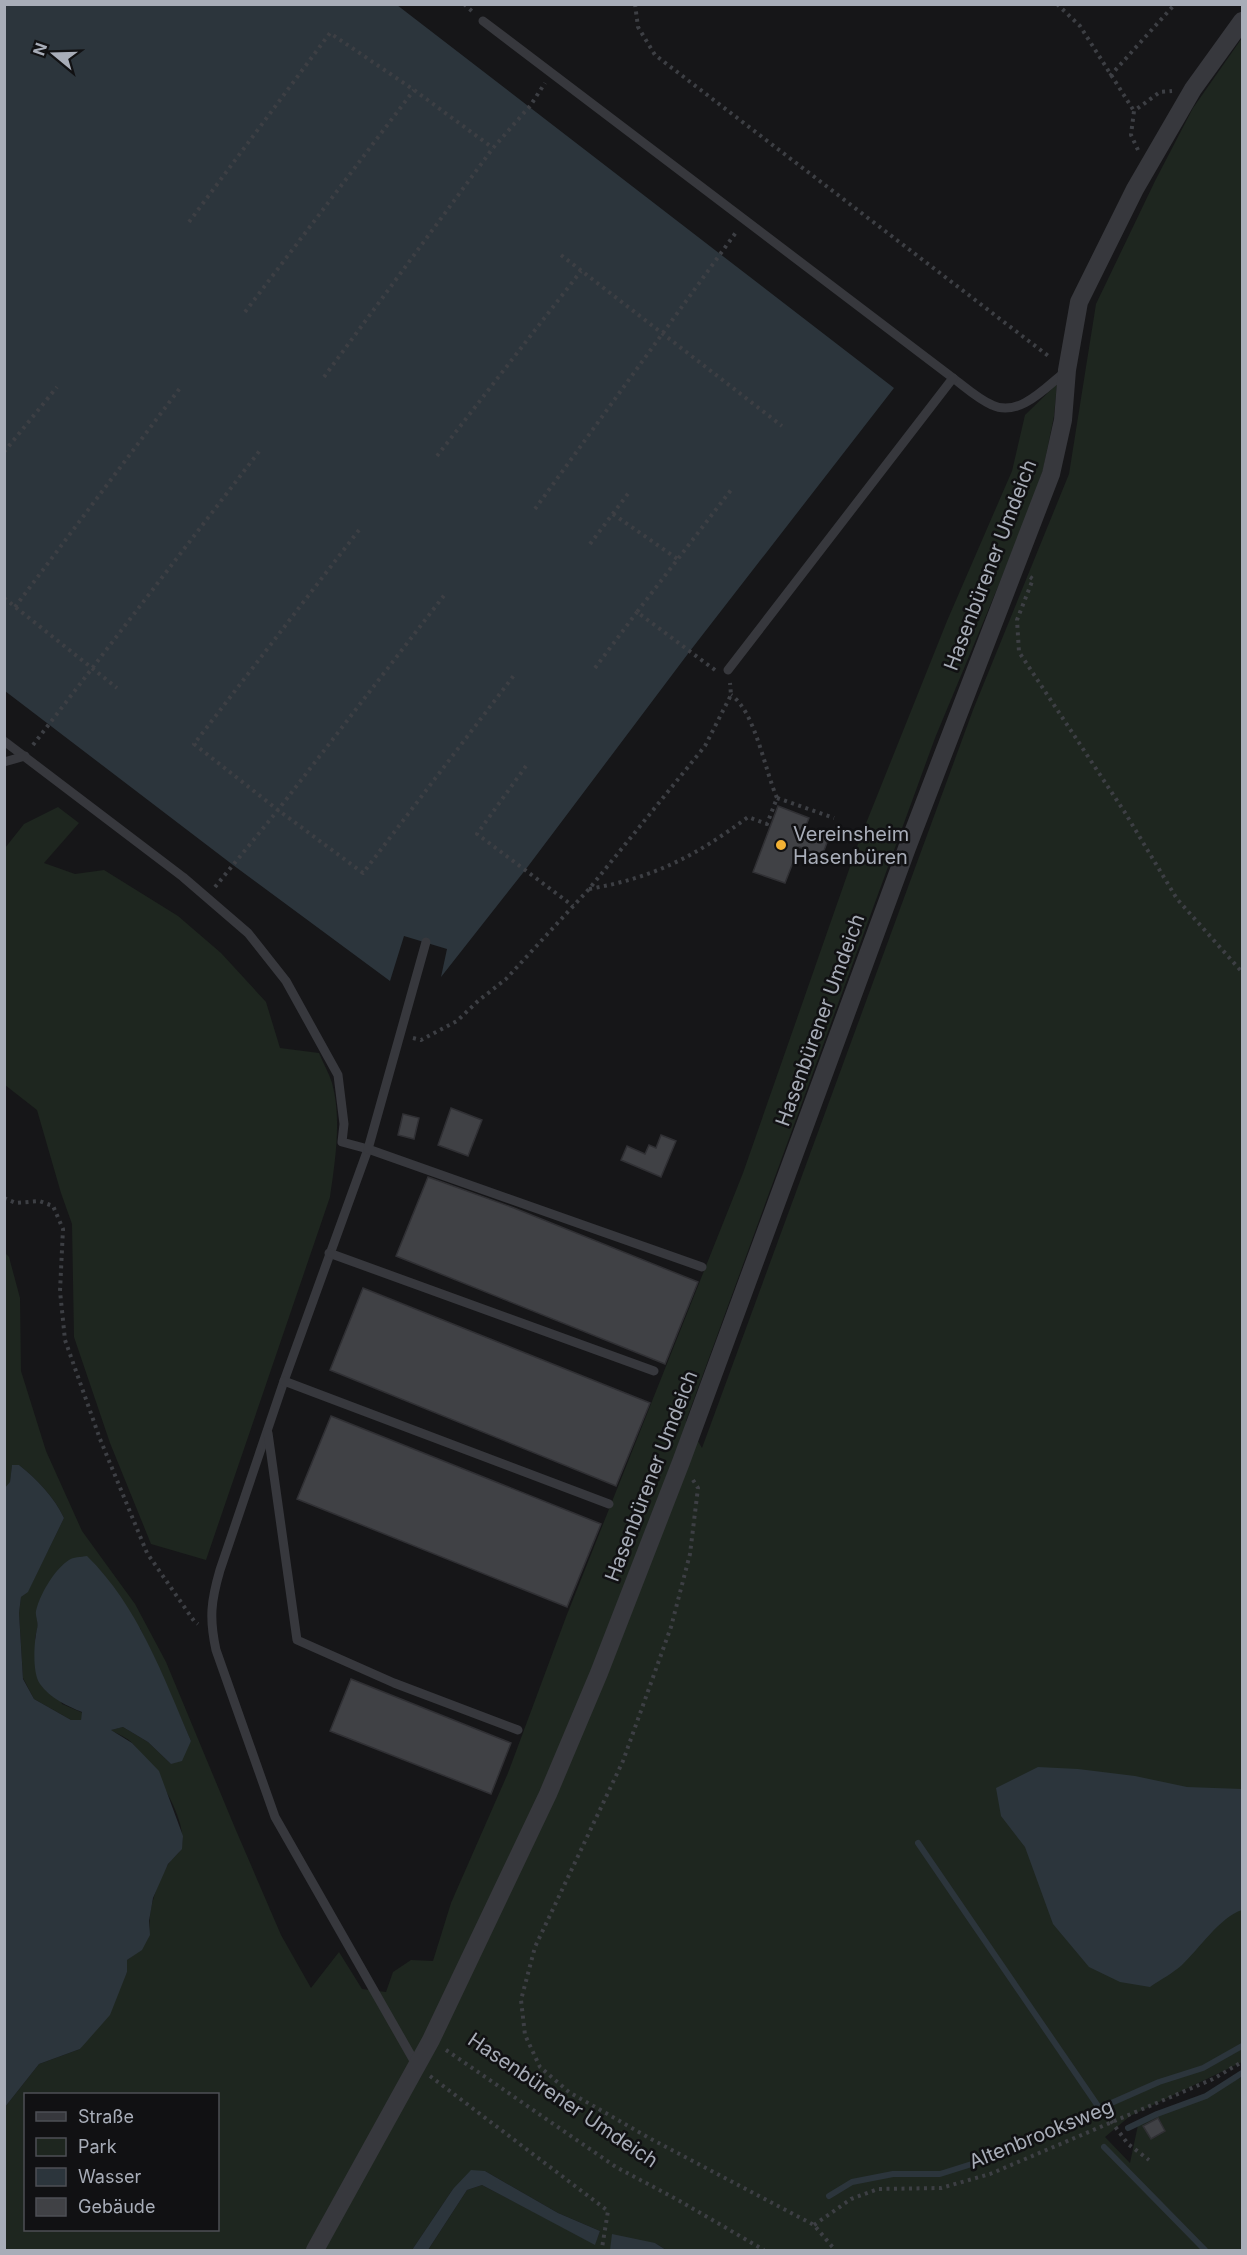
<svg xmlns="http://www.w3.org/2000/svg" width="1247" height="2255" viewBox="0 0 1247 2255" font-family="Inter,sans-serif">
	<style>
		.green { fill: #1e261f; fill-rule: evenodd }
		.water { fill: #2c353c }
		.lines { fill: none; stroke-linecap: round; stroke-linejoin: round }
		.stream { stroke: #2c353c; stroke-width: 6 }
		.building { fill: #404145; stroke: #303034; stroke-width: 1.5 }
		.path { stroke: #3d3f44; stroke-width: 4; stroke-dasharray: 3 4.5; stroke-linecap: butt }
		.service { stroke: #37383d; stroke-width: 9 }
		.minor { stroke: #37383d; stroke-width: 18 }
		.poi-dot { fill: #f2b134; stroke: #111113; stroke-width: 2 }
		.labels { text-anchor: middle; stroke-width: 5; stroke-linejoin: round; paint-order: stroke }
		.street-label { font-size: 20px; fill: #a8adb8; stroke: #111113 }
		.poi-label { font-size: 20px; fill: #a8adb8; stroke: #111113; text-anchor: start }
	</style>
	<rect width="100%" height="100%" fill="#161618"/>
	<g class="green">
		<path d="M 1242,38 L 1242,2062 L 1130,2116 L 1105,2137 L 1130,2163 L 1138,2125 L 1242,2077 L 1242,2250 L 666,2250 L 655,2243 L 610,2250 L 625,2250 L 428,2250 L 467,2190 L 482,2185 L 595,2244 L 600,2231 L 558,2213 L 485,2171 L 453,2189 L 412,2250 L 5,2250 L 5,2107 L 39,2064 L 80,2049 L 127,1972 L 127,1960 C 161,1937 143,1929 154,1897 C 157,1886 162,1873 169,1863 C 173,1857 181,1853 182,1845 C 187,1817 152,1765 133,1744 C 128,1738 118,1734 110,1730 L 123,1727 L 148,1742 L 171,1764 L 191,1741 L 140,1628 L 36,1612 L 38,1626 L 35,1638 L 62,1704 L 83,1713 L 81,1720 L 71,1720 L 34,1699 L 23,1678 L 19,1613 L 21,1597 L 28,1591 L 64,1518 C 54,1497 37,1479 19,1465 L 12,1466 L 10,1483 L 5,1489 L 5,1253 L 9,1257 L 20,1298 L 21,1371 L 46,1451 L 82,1531 L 135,1604 L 166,1662 L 235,1828 L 281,1935 L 311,1988 L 339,1952 L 362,1989 L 386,1992 L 393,1972 L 411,1960 L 433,1961 L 451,1903 L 508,1773 L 566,1617 L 743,1173 L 859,841 L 947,621 L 1012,471 L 1025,415 L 1057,384 L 1054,416 L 1043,470 L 1024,524 L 935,738 L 686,1421 L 702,1448 L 973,710 L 1069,474 L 1096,304 L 1155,181 L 1193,108 ZM 26,2094 L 218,2094 L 218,2230 L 26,2230 Z"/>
		<path d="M 58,807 L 79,823 L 44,863 L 75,874 L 104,870 L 178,916 L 221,953 L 266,1002 L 280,1048 L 319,1053 C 323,1063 329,1073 332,1083 C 342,1118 335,1162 330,1197 L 206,1560 L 151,1544 L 110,1443 L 74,1337 L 72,1224 L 61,1193 L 37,1110 L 5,1085 L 5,848 L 24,824 Z"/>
	</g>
	<g class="water">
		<path d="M 4,5 L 397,5 L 894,388 L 690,651 L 526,869 L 441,977 L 447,949 L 404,936 L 390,981 L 233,865 L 5,691 Z"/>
		<path d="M 12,1465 L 19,1465 C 37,1479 54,1497 64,1518 L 28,1592 L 21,1597 L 19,1613 L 23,1679 L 34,1699 L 71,1720 L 81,1720 L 82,1712 C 67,1706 50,1698 40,1684 C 32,1673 34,1642 37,1629 C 39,1623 35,1617 36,1611 C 40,1594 54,1570 69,1560 C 73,1557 81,1557 87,1556 C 138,1606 163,1676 191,1741 L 182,1761 L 171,1764 L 148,1742 L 123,1727 L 111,1730 L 132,1743 L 159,1771 L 183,1836 L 182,1849 L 168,1864 L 153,1898 L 149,1921 L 150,1935 L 142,1950 L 127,1960 L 127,1972 L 110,2015 L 80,2049 L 39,2064 L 5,2107 L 4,1489 L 10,1482 Z"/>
		<path d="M 1038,1767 L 1078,1769 L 1135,1776 L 1187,1787 L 1242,1789 L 1242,1910 C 1220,1917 1199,1949 1182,1965 C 1173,1973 1160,1980 1150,1987 L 1120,1982 L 1089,1967 L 1053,1924 L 1025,1847 L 1001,1816 L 996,1788 Z"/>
		<path d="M 471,2170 L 485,2171 L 558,2213 L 600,2231 L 595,2245 L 482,2185 L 467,2190 L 428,2250 L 412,2250 L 453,2189 Z"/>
		<path d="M 612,2234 L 655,2243 L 666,2250 L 610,2250 Z"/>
	</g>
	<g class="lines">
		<g class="stream">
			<path d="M 918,1843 L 1100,2109"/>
			<path d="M 1128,2128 L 1157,2114 L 1206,2096 L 1242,2073"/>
			<path d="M 1104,2147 L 1205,2250"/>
			<path d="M 829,2196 L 852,2182 L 893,2174 L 940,2174 L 975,2163 L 1159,2082 L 1203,2068 L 1242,2046"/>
		</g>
	</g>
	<g class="building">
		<path d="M 778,806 L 809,818 L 805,828 L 829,837 L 822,856 L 799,847 L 785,883 L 753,872 Z"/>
		<path d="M 451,1108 L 482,1120 L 468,1156 L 438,1145 Z"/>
		<path d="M 403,1114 L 419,1118 L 414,1139 L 398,1135 Z"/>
		<path d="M 661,1135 L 676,1141 L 661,1177 L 621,1160 L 627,1146 L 645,1154 L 649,1145 L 656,1148 Z"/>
		<path d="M 428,1177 L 514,1208 L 698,1282 L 665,1364 L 396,1256 Z"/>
		<path d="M 363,1288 L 650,1403 L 616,1486 L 330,1370 Z"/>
		<path d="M 331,1416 L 601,1524 L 567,1607 L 297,1499 Z"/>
		<path d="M 351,1679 L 511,1743 L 491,1794 L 330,1731 Z"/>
		<path d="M 1158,2118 L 1165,2131 L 1151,2139 L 1143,2126 Z"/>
	</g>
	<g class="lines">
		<g class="path">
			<path d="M 464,4 L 475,14"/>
			<path d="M 635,4 L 638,27 L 655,55 L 1051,358"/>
			<path d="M 1057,4 L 1080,26 L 1134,111"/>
			<path d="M 1110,76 L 1175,4"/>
			<path d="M 1138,150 L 1131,135 L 1134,111 L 1160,92 L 1172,91"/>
			<path d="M 189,222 L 330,33 L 414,90 L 493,148"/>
			<path d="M 561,255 L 782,426"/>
			<path d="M 245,312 L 414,90"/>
			<path d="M 324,377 L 493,148 L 530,106 L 545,83"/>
			<path d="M 4,452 L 57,387"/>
			<path d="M 437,456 L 581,271"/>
			<path d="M 535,509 L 737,231"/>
			<path d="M 613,514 L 679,560"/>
			<path d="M 359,530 L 194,744 L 278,810 L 363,873 L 515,674"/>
			<path d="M 590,544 L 630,491"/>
			<path d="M 1030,577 L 1033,579 L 1017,620 L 1019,652 L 1124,811 L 1177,899 L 1242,972"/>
			<path d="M 4,598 L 117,688"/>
			<path d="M 15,607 L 180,388"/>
			<path d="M 595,668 L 637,612"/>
			<path d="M 715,670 L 637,612 L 731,490"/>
			<path d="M 33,745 L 261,449"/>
			<path d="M 526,766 L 477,834 L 573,906"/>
			<path d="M 777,798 L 834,818"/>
			<path d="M 215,887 L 278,810 L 446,593"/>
			<path d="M 589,889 C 653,878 696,856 748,817 L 767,824 L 777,798 C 765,771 755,711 731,695"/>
			<path d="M 413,1038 L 421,1040 L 457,1021 L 478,1001 L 506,979 L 589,889 L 705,746 L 731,695 L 730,683"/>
			<path d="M 4,1198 L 16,1203 L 39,1201 L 53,1206 L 63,1229 L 60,1291 L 65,1340 L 100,1439 L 147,1553 L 194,1621 L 198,1624"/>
			<path d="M 693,1480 L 698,1488 L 690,1554 L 671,1627 L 623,1761 L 535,1947 L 521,2000 L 525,2035 L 540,2067 L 569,2092 L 651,2139 L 814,2225 L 835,2250"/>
			<path d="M 446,2050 L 616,2167 L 678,2200 L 764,2250"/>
			<path d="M 430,2076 L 608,2211 L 602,2248"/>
			<path d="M 1111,2121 L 1128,2144 L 1149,2160"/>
			<path d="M 814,2225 L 851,2199 L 878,2189 L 941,2188 L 990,2174 L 1213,2079 L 1242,2062"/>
		</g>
		<g class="service">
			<path d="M 483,21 L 953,378 C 965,387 978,399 992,405 C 1019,418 1046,387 1065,372"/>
			<path d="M 728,670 L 953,378"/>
			<path d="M 4,741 L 183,877 L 248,933 L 286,981 L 338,1075 L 344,1124 L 342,1142 L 368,1149 L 284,1381 L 220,1570 C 211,1601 209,1618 216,1650 L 275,1817 L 417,2066"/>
			<path d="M 4,762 L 25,756"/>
			<path d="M 426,942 L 368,1149 L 702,1267"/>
			<path d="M 329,1253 L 654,1371"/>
			<path d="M 284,1381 L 609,1504"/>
			<path d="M 268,1433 L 297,1640 L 394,1683 L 518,1730"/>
		</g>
		<path class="minor" d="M 315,2250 L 431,2040 L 548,1794 L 599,1673 L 681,1462 L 907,848 L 1051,474 L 1063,420 L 1067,370 L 1079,302 L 1135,189 L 1193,89 L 1242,21"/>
	</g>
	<circle class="poi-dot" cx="781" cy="845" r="6"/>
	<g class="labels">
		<g class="street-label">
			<text transform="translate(990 565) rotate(-69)" y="7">Hasenbürener Umdeich</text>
			<text transform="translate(820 1020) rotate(-70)" y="7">Hasenbürener Umdeich</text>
			<text transform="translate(651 1476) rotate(-69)" y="7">Hasenbürener Umdeich</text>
			<text transform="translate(563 2100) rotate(34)" y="7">Hasenbürener Umdeich</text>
			<text transform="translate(1041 2134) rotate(-22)" y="7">Altenbrooksweg</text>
		</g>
		<g class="poi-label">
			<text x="793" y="841">Vereinsheim<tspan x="793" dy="23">Hasenbüren</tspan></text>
		</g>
	</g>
	<rect width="1247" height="2255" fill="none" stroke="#a8adb8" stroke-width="12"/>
	<rect x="24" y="2093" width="195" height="138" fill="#111113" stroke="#4d4f55" stroke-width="1.5"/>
	<rect x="36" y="2112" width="30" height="9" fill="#37383d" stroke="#4d4f55" stroke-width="1.5"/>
	<text x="78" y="2123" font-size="18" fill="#a8adb8">Straße</text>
	<rect x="36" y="2138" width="30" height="18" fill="#1e261f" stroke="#4d4f55" stroke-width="1.5"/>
	<text x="78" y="2153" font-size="18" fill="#a8adb8">Park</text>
	<rect x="36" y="2168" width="30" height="18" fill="#2c353c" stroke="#4d4f55" stroke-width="1.5"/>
	<text x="78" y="2183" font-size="18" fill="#a8adb8">Wasser</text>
	<rect x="36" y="2198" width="30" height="18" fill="#404145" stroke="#4d4f55" stroke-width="1.5"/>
	<text x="78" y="2213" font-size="18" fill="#a8adb8">Gebäude</text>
	<g transform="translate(54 54) rotate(289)" stroke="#111113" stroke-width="4.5" paint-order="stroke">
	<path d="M0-4.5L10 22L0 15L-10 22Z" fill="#a8adb8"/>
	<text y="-9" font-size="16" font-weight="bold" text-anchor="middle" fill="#a8adb8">N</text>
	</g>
</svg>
